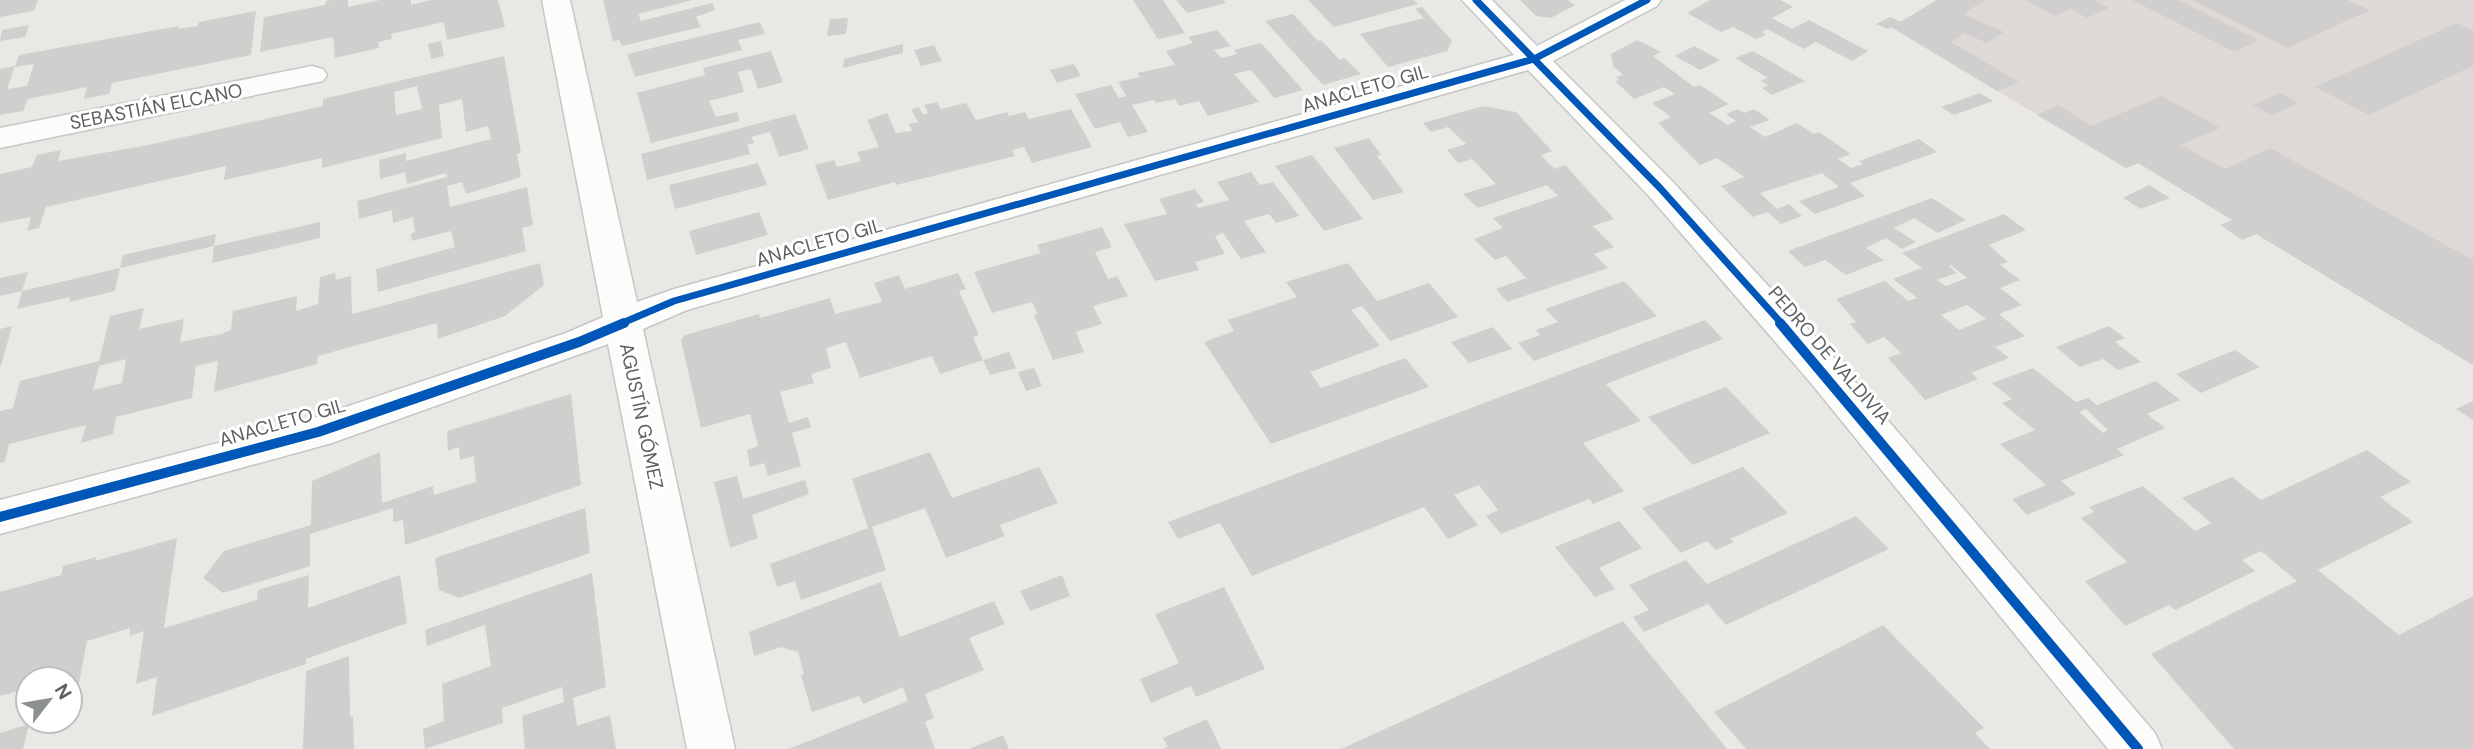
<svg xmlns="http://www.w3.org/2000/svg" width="2473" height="749" viewBox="0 0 2473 749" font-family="'DM Sans',sans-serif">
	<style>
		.industrial { fill: #dcd9d6 }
		.building { fill: #d1cfce; fill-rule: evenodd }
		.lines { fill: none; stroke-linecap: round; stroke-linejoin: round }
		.minor-casing { stroke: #c6c6c6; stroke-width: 3 }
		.minor { fill: #fcfcfb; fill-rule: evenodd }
		.cycleway-far1-casing { stroke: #fff; stroke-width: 10 }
		.cycleway-casing { stroke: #fff; stroke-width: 14 }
		.cycleway-far1 { stroke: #0057b8; stroke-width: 7 }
		.cycleway { stroke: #0057b8; stroke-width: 10 }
		.labels { text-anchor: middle; stroke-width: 6; stroke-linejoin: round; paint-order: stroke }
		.street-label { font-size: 19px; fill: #5b6063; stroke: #fff }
	</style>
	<rect width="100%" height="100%" fill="#eae8e5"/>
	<path class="industrial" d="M 1937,0 L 2473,0 L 2473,365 L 2139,163 L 2126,168 L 1891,27 Z"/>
	<g class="building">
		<path d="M 0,0 L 38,0 L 34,11 L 0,17 Z"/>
		<path d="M 332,0 L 348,0 L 348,7 L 380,0 L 411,0 L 411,5 L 431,0 L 498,0 L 505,27 L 447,40 L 444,22 L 391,34 L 392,39 L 378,42 L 379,48 L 335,58 L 333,37 L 260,52 L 264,17 L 325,5 L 326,1 Z"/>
		<path d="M 603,0 L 693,0 L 638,14 L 641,21 L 712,3 L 715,10 L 696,17 L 701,27 L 622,46 L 619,40 L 613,41 Z"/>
		<path d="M 1133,0 L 1163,0 L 1185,33 L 1158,39 Z"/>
		<path d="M 1176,0 L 1223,0 L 1226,3 L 1187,13 Z"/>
		<path d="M 1308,0 L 1414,0 L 1418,4 L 1334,27 Z"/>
		<path d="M 1520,0 L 1568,0 L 1575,5 L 1551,18 L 1536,16 Z"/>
		<path d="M 1710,0 L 1780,0 L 1793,7 L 1772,18 L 1792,29 L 1809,20 L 1868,51 L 1852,61 L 1816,42 L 1804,49 L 1767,29 L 1762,32 L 1766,35 L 1756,39 L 1733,27 L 1721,32 L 1687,13 Z"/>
		<path d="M 1937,0 L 1985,0 L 1963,14 L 2004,32 L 1987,43 L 1964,33 L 1951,42 L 2019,82 L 1997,91 L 1891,27 L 1888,29 L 1876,24 L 1890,17 L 1901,22 Z"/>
		<path d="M 2026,0 L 2093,0 L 2109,8 L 2087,18 L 2071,9 L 2055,16 Z"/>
		<path d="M 2132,0 L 2178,0 L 2258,40 L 2235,52 Z"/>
		<path d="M 2192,0 L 2347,0 L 2370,10 L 2288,48 Z"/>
		<path d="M 1422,7 L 1452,41 L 1447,51 L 1388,67 L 1360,34 L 1424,18 L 1415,9 Z"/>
		<path d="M 256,11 L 251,55 L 112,83 L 109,94 L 84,99 L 87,87 L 28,99 L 23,111 L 0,115 L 0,69 L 15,66 L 7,89 L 27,86 L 34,64 L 15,67 L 19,55 L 179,26 L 178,29 L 198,26 L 199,22 Z"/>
		<path d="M 1293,14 L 1318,41 L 1321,40 L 1340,60 L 1344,58 L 1361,74 L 1323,85 L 1265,21 Z"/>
		<path d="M 848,18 L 846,34 L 827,36 L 830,19 Z"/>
		<path d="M 760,22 L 765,34 L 738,40 L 742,50 L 635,77 L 627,54 Z"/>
		<path d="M 2457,23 L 2473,30 L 2473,66 L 2369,115 L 2315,87 Z"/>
		<path d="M 29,25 L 25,37 L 0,41 L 2,30 Z"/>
		<path d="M 1217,30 L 1231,46 L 1214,50 L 1221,58 L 1237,54 L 1234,50 L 1261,43 L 1303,90 L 1274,98 L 1251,70 L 1234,74 L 1259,102 L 1208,116 L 1199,101 L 1179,106 L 1175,99 L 1156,103 L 1154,100 L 1132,105 L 1148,132 L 1128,137 L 1120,122 L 1095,129 L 1075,94 L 1111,85 L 1119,98 L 1126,96 L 1118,82 L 1140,77 L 1137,73 L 1175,65 L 1166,51 L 1193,43 L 1188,37 Z"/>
		<path d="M 1637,40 L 1661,52 L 1653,56 L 1694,87 L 1700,85 L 1729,104 L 1709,113 L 1728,125 L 1736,121 L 1726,114 L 1738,109 L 1744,113 L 1754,109 L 1770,120 L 1750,127 L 1765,137 L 1797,123 L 1814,134 L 1819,132 L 1851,154 L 1838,159 L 1851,168 L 1863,164 L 1859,161 L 1919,139 L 1937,152 L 1850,183 L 1865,196 L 1815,214 L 1799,201 L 1839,187 L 1822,173 L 1760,193 L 1777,209 L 1789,204 L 1802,216 L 1781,224 L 1768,212 L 1753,217 L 1721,186 L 1744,177 L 1717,158 L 1700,165 L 1658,123 L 1671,117 L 1652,103 L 1675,94 L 1664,87 L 1634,99 L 1615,81 L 1619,80 L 1616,77 L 1623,75 L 1613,66 L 1611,54 Z"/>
		<path d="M 441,41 L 444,56 L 431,59 L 428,44 Z"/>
		<path d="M 903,44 L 903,53 L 843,68 L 844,59 Z"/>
		<path d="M 934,45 L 942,61 L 921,66 L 914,50 Z"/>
		<path d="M 1694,46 L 1720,60 L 1700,70 L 1675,56 Z"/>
		<path d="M 771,51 L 783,82 L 758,89 L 751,69 L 738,72 L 744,92 L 709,101 L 716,117 L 737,112 L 740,121 L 651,143 L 637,93 L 705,75 L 703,68 Z"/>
		<path d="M 1753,51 L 1805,81 L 1772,95 L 1762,88 L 1768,85 L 1760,81 L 1768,78 L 1735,58 Z"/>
		<path d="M 504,56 L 521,153 L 517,154 L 521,177 L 466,194 L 462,182 L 447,186 L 450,207 L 527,187 L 533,225 L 522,228 L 526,251 L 378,292 L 376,269 L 455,247 L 451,231 L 412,241 L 411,234 L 415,232 L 413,217 L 393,223 L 392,210 L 359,219 L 357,201 L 447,177 L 446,173 L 407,184 L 405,172 L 380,179 L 379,160 L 406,153 L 406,161 L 491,139 L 488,126 L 466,132 L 462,99 L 439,105 L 442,138 L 322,168 L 322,158 L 224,180 L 226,166 L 46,207 L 39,228 L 27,231 L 31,217 L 0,223 L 0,174 L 32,167 L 37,155 L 61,150 L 58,161 L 148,145 L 323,106 L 323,99 ZM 417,86 L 422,109 L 396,115 L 394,92 Z"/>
		<path d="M 1074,64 L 1081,76 L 1057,83 L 1050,70 Z"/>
		<path d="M 1980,93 L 1993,101 L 1954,115 L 1941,107 Z"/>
		<path d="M 2280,93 L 2298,103 L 2272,115 L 2253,105 Z"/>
		<path d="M 2162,96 L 2220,128 L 2181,145 L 2225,169 L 2270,148 L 2473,260 L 2473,365 L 2256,234 L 2242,240 L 2220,225 L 2232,220 L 2138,163 L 2126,168 L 2037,115 L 2058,105 L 2091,126 Z"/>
		<path d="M 937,102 L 941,109 L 966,103 L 976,120 L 1007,112 L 1009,116 L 1025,112 L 1029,119 L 1071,109 L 1092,147 L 1032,163 L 1024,147 L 1012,150 L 1015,156 L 896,185 L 895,182 L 828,200 L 815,165 L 834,160 L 837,167 L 861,161 L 857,152 L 879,147 L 867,120 L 887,113 L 896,133 L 912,131 L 909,124 L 918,122 L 911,109 L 919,107 L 923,115 L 928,113 L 924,105 Z"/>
		<path d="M 1483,106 L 1516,112 L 1552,151 L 1541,155 L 1554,169 L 1565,165 L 1614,219 L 1593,226 L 1614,247 L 1594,254 L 1608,268 L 1507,302 L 1496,289 L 1526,278 L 1506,256 L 1495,260 L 1474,239 L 1503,228 L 1493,218 L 1558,196 L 1547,185 L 1478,208 L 1463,194 L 1496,184 L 1472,159 L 1458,163 L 1447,150 L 1466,144 L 1448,127 L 1431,132 L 1423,123 Z"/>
		<path d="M 795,114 L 809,149 L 779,157 L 770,132 L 751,137 L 754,143 L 747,145 L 750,154 L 647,180 L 641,154 Z"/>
		<path d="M 1369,138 L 1381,155 L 1377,156 L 1404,192 L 1373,200 L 1334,148 Z"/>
		<path d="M 1312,155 L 1363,219 L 1324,231 L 1275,166 Z"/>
		<path d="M 758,163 L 767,185 L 675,209 L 669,185 Z"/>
		<path d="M 1251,172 L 1260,185 L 1273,182 L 1299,216 L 1276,223 L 1269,214 L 1244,221 L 1266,252 L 1241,259 L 1223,233 L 1215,236 L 1225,254 L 1195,262 L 1199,270 L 1155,281 L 1124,224 L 1167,214 L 1159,199 L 1195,189 L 1204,202 L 1196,204 L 1198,208 L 1229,200 L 1217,182 Z"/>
		<path d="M 2149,185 L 2170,198 L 2141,209 L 2123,198 Z"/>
		<path d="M 1932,198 L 1966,220 L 1938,233 L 1914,218 L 1894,228 L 1916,242 L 1902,249 L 1886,238 L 1866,248 L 1884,260 L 1846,275 L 1825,260 L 1805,267 L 1788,251 Z"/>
		<path d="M 759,212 L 768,235 L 696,255 L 689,231 Z"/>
		<path d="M 2004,214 L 2026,230 L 1989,245 L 2008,262 L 2000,265 L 2020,280 L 2000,288 L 2022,305 L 1999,314 L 2025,336 L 1995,347 L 2009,358 L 1971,373 L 1978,379 L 1925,400 L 1888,358 L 1901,353 L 1884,337 L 1868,344 L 1850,324 L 1856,322 L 1836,299 L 1885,281 L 1908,301 L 1917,298 L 1893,279 L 1922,268 L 1902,253 ZM 1951,265 L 1967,278 L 1946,286 L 1937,280 L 1957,273 L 1949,266 ZM 1967,305 L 1986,319 L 1959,330 L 1941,315 Z"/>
		<path d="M 320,222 L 320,238 L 212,263 L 214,246 Z"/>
		<path d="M 1102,227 L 1112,247 L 1095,252 L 1108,279 L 1117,276 L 1128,296 L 1093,306 L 1102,324 L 1076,332 L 1084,352 L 1053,360 L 1034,315 L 1038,314 L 1032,302 L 992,313 L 974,272 L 1041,253 L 1037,245 Z"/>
		<path d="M 216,234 L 214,246 L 120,268 L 123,255 Z"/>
		<path d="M 540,263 L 544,285 L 505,316 L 438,339 L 437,323 L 318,356 L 317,364 L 214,392 L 218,361 L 196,366 L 192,398 L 116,417 L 113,434 L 81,443 L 86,425 L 9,444 L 5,462 L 0,463 L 0,411 L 13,408 L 20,381 L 99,361 L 110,316 L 144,308 L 139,329 L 184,319 L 180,342 L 222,334 L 231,330 L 233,311 L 297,296 L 296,311 L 318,304 L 320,277 L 335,273 L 336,280 L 351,276 L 352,314 ZM 126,359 L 122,383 L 93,390 L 99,366 Z"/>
		<path d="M 1348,263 L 1377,301 L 1429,283 L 1458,317 L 1390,341 L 1362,306 L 1351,310 L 1380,346 L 1310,372 L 1321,388 L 1405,358 L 1429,387 L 1271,444 L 1204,342 L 1234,331 L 1228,320 L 1297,297 L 1286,282 Z"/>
		<path d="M 120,268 L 115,291 L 69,302 L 70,297 L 17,309 L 22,291 Z"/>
		<path d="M 28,272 L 22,291 L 0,296 L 0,278 Z"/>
		<path d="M 958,273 L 966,289 L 959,291 L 979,335 L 973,337 L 983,360 L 940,374 L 932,356 L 860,378 L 846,342 L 826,348 L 831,368 L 811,374 L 814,383 L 780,392 L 789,423 L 808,417 L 811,427 L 792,433 L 801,466 L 768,476 L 764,463 L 750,467 L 747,450 L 758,446 L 750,414 L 701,428 L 681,340 L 685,335 L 759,314 L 760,318 L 830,298 L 835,314 L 882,302 L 874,283 L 899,275 L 905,289 Z"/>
		<path d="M 1624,281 L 1657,316 L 1534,361 L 1518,343 L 1540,335 L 1536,330 L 1558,322 L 1545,309 Z"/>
		<path d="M 1705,320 L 1723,339 L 1606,384 L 1641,421 L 1583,443 L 1624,491 L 1593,504 L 1589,499 L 1501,534 L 1486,516 L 1498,510 L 1479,485 L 1454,495 L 1478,525 L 1448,539 L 1424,507 L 1252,576 L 1220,523 L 1178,539 L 1168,522 Z"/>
		<path d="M 12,326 L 1,366 L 0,366 L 0,329 Z"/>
		<path d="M 2109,326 L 2125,338 L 2115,342 L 2141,362 L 2118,370 L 2103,359 L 2080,367 L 2056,347 Z"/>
		<path d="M 1493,327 L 1512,349 L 1469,363 L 1451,342 Z"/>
		<path d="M 2235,350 L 2260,367 L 2201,393 L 2176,374 Z"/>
		<path d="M 1009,352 L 1016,368 L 990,375 L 983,360 Z"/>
		<path d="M 1034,368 L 1042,386 L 1026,391 L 1018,372 Z"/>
		<path d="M 2033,368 L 2076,402 L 2088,398 L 2097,405 L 2156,381 L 2180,400 L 2147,414 L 2165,428 L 2117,449 L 2124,455 L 2061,481 L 2076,494 L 2027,515 L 2012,499 L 2046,485 L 2000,444 L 2035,430 L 2002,403 L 2012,399 L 1992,383 ZM 2086,409 L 2108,430 L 2103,433 L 2079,412 Z"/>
		<path d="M 1726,387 L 1770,433 L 1693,465 L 1648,417 Z"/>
		<path d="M 571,394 L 581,485 L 405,545 L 403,520 L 393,522 L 393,508 L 310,534 L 310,566 L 223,593 L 203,578 L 224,551 L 311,525 L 312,481 L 380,452 L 382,503 L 433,486 L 434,495 L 476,482 L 474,456 L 460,460 L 459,447 L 448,451 L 447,431 Z"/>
		<path d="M 2473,401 L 2473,420 L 2456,409 Z"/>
		<path d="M 2367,450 L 2411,482 L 2380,497 L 2413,522 L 2318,570 L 2399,635 L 2473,596 L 2473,749 L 2234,749 L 2151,654 L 2297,581 L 2261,551 L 2242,560 L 2255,571 L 2175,610 L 2169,605 L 2125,626 L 2085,581 L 2127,562 L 2081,518 L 2094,512 L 2089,507 L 2143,486 L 2195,531 L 2211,523 L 2182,498 L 2232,477 L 2261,500 Z"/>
		<path d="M 930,452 L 952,498 L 1039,467 L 1058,503 L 1000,525 L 1005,536 L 946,558 L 925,508 L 872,527 L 886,570 L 801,600 L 795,581 L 777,587 L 770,564 L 868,528 L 852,479 Z"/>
		<path d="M 1743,467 L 1788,513 L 1730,539 L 1734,542 L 1716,550 L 1707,541 L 1681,553 L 1642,508 Z"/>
		<path d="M 737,476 L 743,499 L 805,480 L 809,494 L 752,515 L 758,538 L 730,548 L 714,482 Z"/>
		<path d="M 585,508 L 590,553 L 459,598 L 439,590 L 435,558 Z"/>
		<path d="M 1856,516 L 1889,549 L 1726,625 L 1708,604 L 1644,632 L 1633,617 L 1649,610 L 1629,585 L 1686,560 L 1707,584 Z"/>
		<path d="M 1619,521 L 1642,548 L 1599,568 L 1615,589 L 1595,597 L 1555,547 Z"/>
		<path d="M 177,538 L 164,628 L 257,600 L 258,590 L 309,575 L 308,608 L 400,575 L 407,623 L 306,659 L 306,664 L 152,716 L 157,677 L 136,684 L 144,631 L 130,636 L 130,628 L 87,641 L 78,688 L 70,691 L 70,679 L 28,679 L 28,688 L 0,696 L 0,592 L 61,575 L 63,566 L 96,557 L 95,561 Z"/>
		<path d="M 592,573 L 606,687 L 573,698 L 577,726 L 610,715 L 616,749 L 525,749 L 522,716 L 564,702 L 562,687 L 502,708 L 503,723 L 425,749 L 423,729 L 444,721 L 442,684 L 491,666 L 485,625 L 427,646 L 425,630 Z"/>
		<path d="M 1062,575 L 1070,596 L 1030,611 L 1020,591 Z"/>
		<path d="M 881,582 L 900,637 L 994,601 L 1005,624 L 969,638 L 984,670 L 925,694 L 934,718 L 925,722 L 935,749 L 789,749 L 908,701 L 903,687 L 863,704 L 859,696 L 812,712 L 801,675 L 804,674 L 798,652 L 781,647 L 754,656 L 749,632 Z"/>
		<path d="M 1224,587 L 1265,669 L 1196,697 L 1191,686 L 1151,703 L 1140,679 L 1179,663 L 1155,614 Z"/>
		<path d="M 1623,621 L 1727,749 L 1341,749 Z"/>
		<path d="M 1883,625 L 1984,728 L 1975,733 L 1990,749 L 1746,749 L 1714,712 Z"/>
		<path d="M 349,656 L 350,717 L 353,716 L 354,749 L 303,749 L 306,671 Z"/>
		<path d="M 1207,719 L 1221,749 L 1163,749 L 1168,747 L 1163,738 Z"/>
		<path d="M 29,724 L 23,749 L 0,749 L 0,733 Z"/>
		<path d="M 1003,735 L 1009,749 L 969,749 Z"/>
	</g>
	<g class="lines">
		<defs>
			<g id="minor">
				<path d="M 542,0 L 570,0 L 637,302 L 674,289 L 1514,55 L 1462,0 L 1492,0 L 1537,46 L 1625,0 L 1661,0 L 1657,6 L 1553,61 L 1672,181 L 1838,362 L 2155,733 L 2162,749 L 2108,749 L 1810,382 L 1648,195 L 1528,70 L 687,310 L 643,329 L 735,749 L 687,749 L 608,344 L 332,443 L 0,534 L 0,500 L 313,418 L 566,333 L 603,317 Z"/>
				<path d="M 312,66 L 323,69 L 327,75 L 323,81 L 0,148 L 0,128 Z"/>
			</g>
		</defs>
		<use href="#minor" class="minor-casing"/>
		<use href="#minor" class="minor"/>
		<defs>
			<g id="cycleway-far1">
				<path d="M 1476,0 L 1660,188 L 1782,324"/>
				<path d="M 620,324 L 674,301 L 1534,59 L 1647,0"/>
			</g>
			<g id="cycleway">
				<path d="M 1780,323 L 2138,749"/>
				<path d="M 0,517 L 318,432 L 579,342 L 624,323"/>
			</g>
		</defs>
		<use href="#cycleway-far1" class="cycleway-far1-casing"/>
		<use href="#cycleway" class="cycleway-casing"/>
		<use href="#cycleway-far1" class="cycleway-far1"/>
		<use href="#cycleway" class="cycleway"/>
	</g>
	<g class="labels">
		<g class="street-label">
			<text transform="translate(1365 88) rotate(-16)" y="7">ANACLETO GIL</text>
			<text transform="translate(156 106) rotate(-11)" y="7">SEBASTIÁN ELCANO</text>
			<text transform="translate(819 242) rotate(-16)" y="7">ANACLETO GIL</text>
			<text transform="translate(1830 355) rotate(49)" y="7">PEDRO DE VALDIVIA</text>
			<text transform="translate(642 416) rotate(78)" y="7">AGUSTÍN GÓMEZ</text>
			<text transform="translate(282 422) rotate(-16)" y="7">ANACLETO GIL</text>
		</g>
	</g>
	<g transform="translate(49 700) rotate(59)"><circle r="33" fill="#ffffff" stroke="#bdbfc1" stroke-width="2"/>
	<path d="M0-5L12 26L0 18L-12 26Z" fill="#8d9090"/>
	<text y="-10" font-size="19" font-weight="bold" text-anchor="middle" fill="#5b6063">N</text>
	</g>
</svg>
